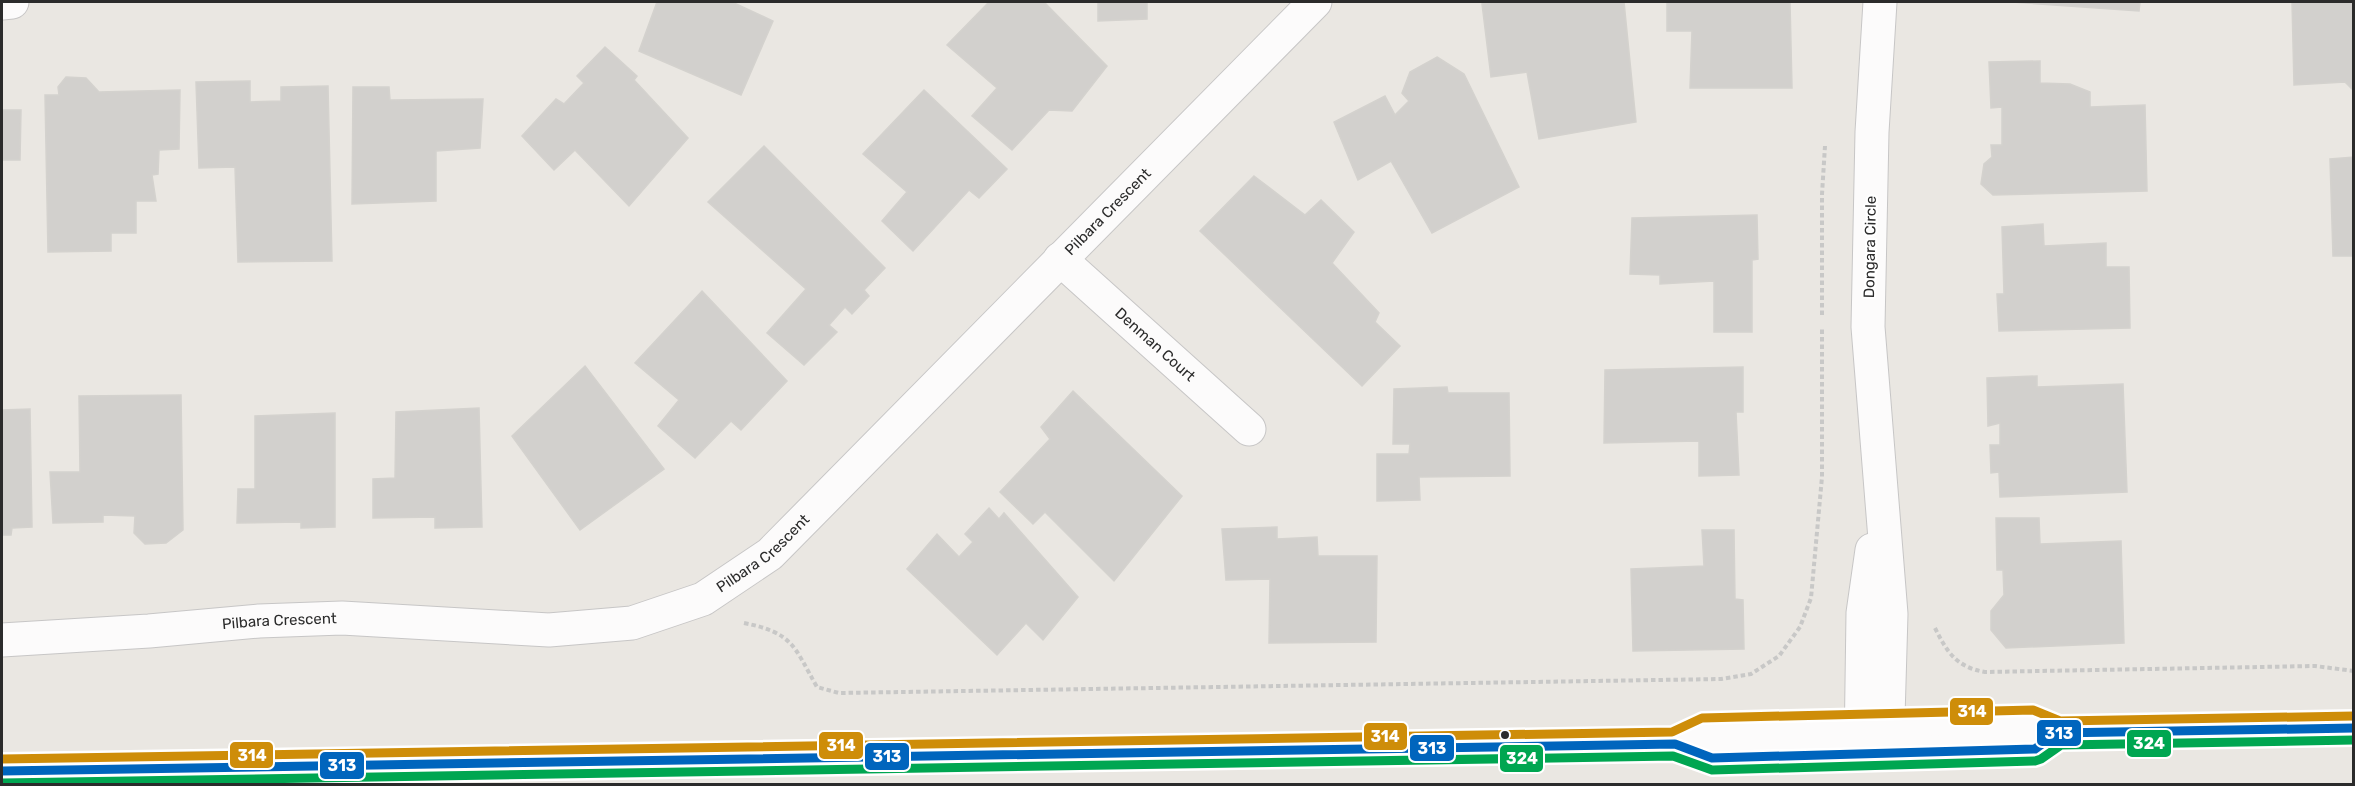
<svg xmlns="http://www.w3.org/2000/svg" width="2355" height="786" viewBox="0 0 2355 786" font-family="Rubik,sans-serif">
	<style>
		.building { fill: #d2d0cd; stroke: #d4d2ce; stroke-width: 1.5 }
		.lines { fill: none; stroke-linecap: round; stroke-linejoin: round }
		.minor-casing { stroke: #c7c6c6; stroke-width: 35 }
		.tertiary-casing { stroke: #c7c6c6; stroke-width: 35 }
		.secondary-casing { stroke: #c7c6c6; stroke-width: 35 }
		.path { stroke: #c8c8c7; stroke-width: 4; stroke-dasharray: 4.5 3; stroke-linecap: butt }
		.minor { stroke: #fcfbfb; stroke-width: 33 }
		.tertiary { stroke: #fcfbfb; stroke-width: 33 }
		.secondary { stroke: #fcfbfb; stroke-width: 33 }
		.bus-1-casing { stroke: #fff; stroke-width: 14 }
		.bus-2-casing { stroke: #fff; stroke-width: 14 }
		.bus-3-casing { stroke: #fff; stroke-width: 14 }
		.bus-1 { stroke: #0065bd; stroke-width: 9 }
		.bus-2 { stroke: #00a651; stroke-width: 9 }
		.bus-3 { stroke: #ce8d09; stroke-width: 9 }
		.bus-dot { fill: #2b2b2b; stroke: #fff; stroke-width: 2 }
		.labels { text-anchor: middle; stroke-width: 4.5; stroke-linejoin: round; paint-order: stroke }
		.street-label { font-size: 15px; fill: #2b2b2b; stroke: #fff }
		.line-badge { stroke: #fff; stroke-width: 2 }
		.badge-label { font-size: 16px; text-anchor: middle; font-weight: bold; fill: #fff }
	</style>
	<rect width="100%" height="100%" fill="#eae7e2"/>
	<g class="building">
		<path d="M 657,2 L 732,2 L 773,21 L 741,95 L 639,51 Z"/>
		<path d="M 989,2 L 1044,2 L 1107,66 L 1072,111 L 1049,110 L 1012,150 L 972,116 L 997,88 L 947,45 Z"/>
		<path d="M 1098,2 L 1147,2 L 1147,19 L 1098,21 Z"/>
		<path d="M 1496,2 L 1624,2 L 1636,122 L 1539,139 L 1527,72 L 1491,77 L 1482,4 Z"/>
		<path d="M 1667,2 L 1790,2 L 1792,88 L 1690,88 L 1692,31 L 1667,31 Z"/>
		<path d="M 2012,2 L 2140,2 L 2139,11 Z"/>
		<path d="M 2292,2 L 2354,2 L 2354,91 L 2345,82 L 2294,85 Z"/>
		<path d="M 605,47 L 637,76 L 634,80 L 688,138 L 629,206 L 575,150 L 554,170 L 522,136 L 556,99 L 564,104 L 584,83 L 577,76 Z"/>
		<path d="M 1437,57 L 1464,74 L 1519,187 L 1432,233 L 1391,161 L 1358,180 L 1334,122 L 1385,96 L 1395,115 L 1409,101 L 1402,93 L 1410,72 Z"/>
		<path d="M 2040,61 L 2040,83 L 2070,84 L 2090,92 L 2090,107 L 2145,105 L 2147,191 L 1993,195 L 1981,184 L 1984,164 L 1992,157 L 1991,145 L 2002,145 L 2002,107 L 1991,108 L 1989,62 Z"/>
		<path d="M 66,77 L 86,78 L 99,92 L 180,90 L 179,149 L 159,150 L 158,174 L 152,175 L 156,201 L 136,201 L 136,233 L 111,233 L 111,251 L 48,252 L 45,95 L 59,95 L 58,87 Z"/>
		<path d="M 250,81 L 250,102 L 281,101 L 281,87 L 328,86 L 332,261 L 238,262 L 235,167 L 199,168 L 196,82 Z"/>
		<path d="M 353,87 L 389,87 L 390,100 L 483,99 L 480,148 L 436,151 L 436,201 L 352,204 Z"/>
		<path d="M 924,90 L 1007,169 L 979,198 L 969,190 L 913,251 L 882,221 L 907,192 L 863,154 Z"/>
		<path d="M 2,110 L 21,110 L 20,160 L 2,160 Z"/>
		<path d="M 764,146 L 885,268 L 864,290 L 869,296 L 852,314 L 845,307 L 829,325 L 837,332 L 804,365 L 767,333 L 806,289 L 708,202 Z"/>
		<path d="M 2354,157 L 2354,256 L 2333,256 L 2330,159 Z"/>
		<path d="M 1254,176 L 1305,215 L 1321,200 L 1354,232 L 1332,263 L 1379,313 L 1375,322 L 1400,346 L 1362,386 L 1200,231 Z"/>
		<path d="M 1757,215 L 1758,259 L 1752,260 L 1752,332 L 1714,332 L 1714,281 L 1660,284 L 1660,275 L 1630,274 L 1632,218 Z"/>
		<path d="M 2043,224 L 2044,246 L 2106,243 L 2106,267 L 2129,267 L 2130,328 L 1999,331 L 1997,294 L 2004,294 L 2002,227 Z"/>
		<path d="M 702,291 L 787,381 L 741,430 L 731,421 L 695,458 L 658,426 L 679,400 L 635,363 Z"/>
		<path d="M 585,366 L 664,469 L 580,530 L 512,436 Z"/>
		<path d="M 1743,367 L 1743,412 L 1736,412 L 1739,475 L 1699,476 L 1699,441 L 1604,443 L 1605,370 Z"/>
		<path d="M 2037,376 L 2037,387 L 2123,384 L 2127,492 L 2000,497 L 1999,472 L 1991,473 L 1990,445 L 2000,445 L 2000,423 L 1988,426 L 1987,378 Z"/>
		<path d="M 1447,387 L 1448,393 L 1509,393 L 1510,476 L 1419,477 L 1420,500 L 1377,501 L 1377,454 L 1409,454 L 1410,444 L 1393,444 L 1394,389 Z"/>
		<path d="M 1073,391 L 1182,496 L 1114,581 L 1045,512 L 1033,524 L 1000,492 L 1050,439 L 1041,427 Z"/>
		<path d="M 181,395 L 183,530 L 166,543 L 145,544 L 134,533 L 135,516 L 103,515 L 103,522 L 53,523 L 50,472 L 80,472 L 79,396 Z"/>
		<path d="M 479,408 L 482,527 L 435,528 L 435,517 L 373,518 L 373,479 L 395,478 L 396,412 Z"/>
		<path d="M 30,409 L 32,527 L 12,528 L 11,535 L 2,535 L 2,410 Z"/>
		<path d="M 335,413 L 335,527 L 301,528 L 301,522 L 237,523 L 238,489 L 255,489 L 255,416 Z"/>
		<path d="M 989,508 L 999,519 L 1004,513 L 1078,597 L 1043,640 L 1026,623 L 997,655 L 907,569 L 937,534 L 959,557 L 973,542 L 965,534 Z"/>
		<path d="M 1996,518 L 2039,518 L 2040,544 L 2121,541 L 2124,643 L 2006,648 L 1991,630 L 1991,611 L 2004,595 L 2003,570 L 1997,570 Z"/>
		<path d="M 1277,527 L 1277,539 L 1317,537 L 1318,556 L 1377,556 L 1376,642 L 1269,643 L 1270,579 L 1226,580 L 1222,529 Z"/>
		<path d="M 1702,530 L 1734,530 L 1735,599 L 1743,600 L 1744,649 L 1633,651 L 1631,569 L 1704,566 Z"/>
	</g>
	<g class="lines">
		<defs>
			<g id="minor">
				<path d="M 2,3 L 12,2"/>
				<path id="s1" d="M 1060,259 L 1249,429"/>
				<path id="s2" d="M 2,640 L 149,631 L 259,621 L 342,618 L 549,630 L 632,623 L 703,599 L 770,554 L 1315,2"/>
			</g>
			<g id="tertiary">
				<path d="M 1880,2 L 1872,132 L 1868,327 L 1891,614 L 1887,752"/>
				<path d="M 1861,753 L 1863,613 L 1872,550"/>
			</g>
			<g id="secondary">
				<path d="M 1675,744 L 1702,730 L 2033,722 L 2057,733 L 2354,728"/>
				<path d="M 2,771 L 1675,744 L 1712,758 L 2035,749 L 2057,733"/>
			</g>
		</defs>
		<use href="#minor" class="minor-casing"/>
		<use href="#tertiary" class="tertiary-casing"/>
		<use href="#secondary" class="secondary-casing"/>
		<g class="path">
			<path d="M 1822,315 L 1822,194 L 1825,146"/>
			<path d="M 744,623 C 794,633 794,647 817,687 L 839,693 L 1721,679 L 1751,674 L 1779,656 L 1800,627 L 1811,598 L 1822,477 L 1822,329"/>
			<path d="M 1935,628 C 1947,652 1956,667 1985,672 L 2315,666 L 2354,671"/>
		</g>
		<use href="#minor" class="minor"/>
		<use href="#tertiary" class="tertiary"/>
		<use href="#secondary" class="secondary"/>
		<defs>
			<path id="bus-1" d="M 2,771 L 1675,744 L 1712,758 L 2035,749 L 2057,733 L 2354,728"/>
			<path id="bus-2" d="M 2,783 L 1673,756 L 1712,770 L 2035,761 L 2041,759 L 2061,745 L 2354,740"/>
			<path id="bus-3" d="M 2,759 L 1672,732 L 1702,718 L 2033,710 L 2060,721 L 2354,716"/>
		</defs>
		<use href="#bus-1" class="bus-1-casing"/>
		<use href="#bus-2" class="bus-2-casing"/>
		<use href="#bus-3" class="bus-3-casing"/>
		<use href="#bus-1" class="bus-1"/>
		<use href="#bus-2" class="bus-2"/>
		<use href="#bus-3" class="bus-3"/>
	</g>
	<circle class="bus-dot" cx="1505" cy="735" r="5"/>
	<g class="labels">
		<g class="street-label">
			<text dy="5" stroke="none"><textPath href="#s2" startOffset="1268">Pilbara Crescent</textPath></text>
			<text transform="translate(1870 247) rotate(-89)" y="5">Dongara Circle</text>
			<text dy="5" stroke="none"><textPath href="#s1" startOffset="128">Denman Court</textPath></text>
			<text dy="5" stroke="none"><textPath href="#s2" startOffset="782">Pilbara Crescent</textPath></text>
			<text dy="5" stroke="none"><textPath href="#s2" startOffset="278">Pilbara Crescent</textPath></text>
		</g>
	</g>
	<g class="line-badge">
		<rect x="1949" y="697" width="45" height="29" rx="6" fill="#ce8d09"/>
		<rect x="2036" y="719" width="46" height="28" rx="6" fill="#0065bd"/>
		<rect x="1363" y="722" width="45" height="29" rx="6" fill="#ce8d09"/>
		<rect x="2126" y="729" width="46" height="29" rx="6" fill="#00a651"/>
		<rect x="818" y="731" width="46" height="29" rx="6" fill="#ce8d09"/>
		<rect x="1409" y="734" width="46" height="28" rx="6" fill="#0065bd"/>
		<rect x="229" y="741" width="45" height="28" rx="6" fill="#ce8d09"/>
		<rect x="864" y="742" width="46" height="29" rx="6" fill="#0065bd"/>
		<rect x="1499" y="744" width="45" height="29" rx="6" fill="#00a651"/>
		<rect x="319" y="751" width="46" height="29" rx="6" fill="#0065bd"/>
	</g>
	<g class="badge-label">
		<text x="1972" y="717">314</text>
		<text x="2059" y="739">313</text>
		<text x="1385" y="742">314</text>
		<text x="2149" y="749">324</text>
		<text x="841" y="751">314</text>
		<text x="1432" y="754">313</text>
		<text x="252" y="761">314</text>
		<text x="887" y="762">313</text>
		<text x="1522" y="764">324</text>
		<text x="342" y="771">313</text>
	</g>
	<rect width="2355" height="786" fill="none" stroke="#2b2b2b" stroke-width="6"/>
</svg>
